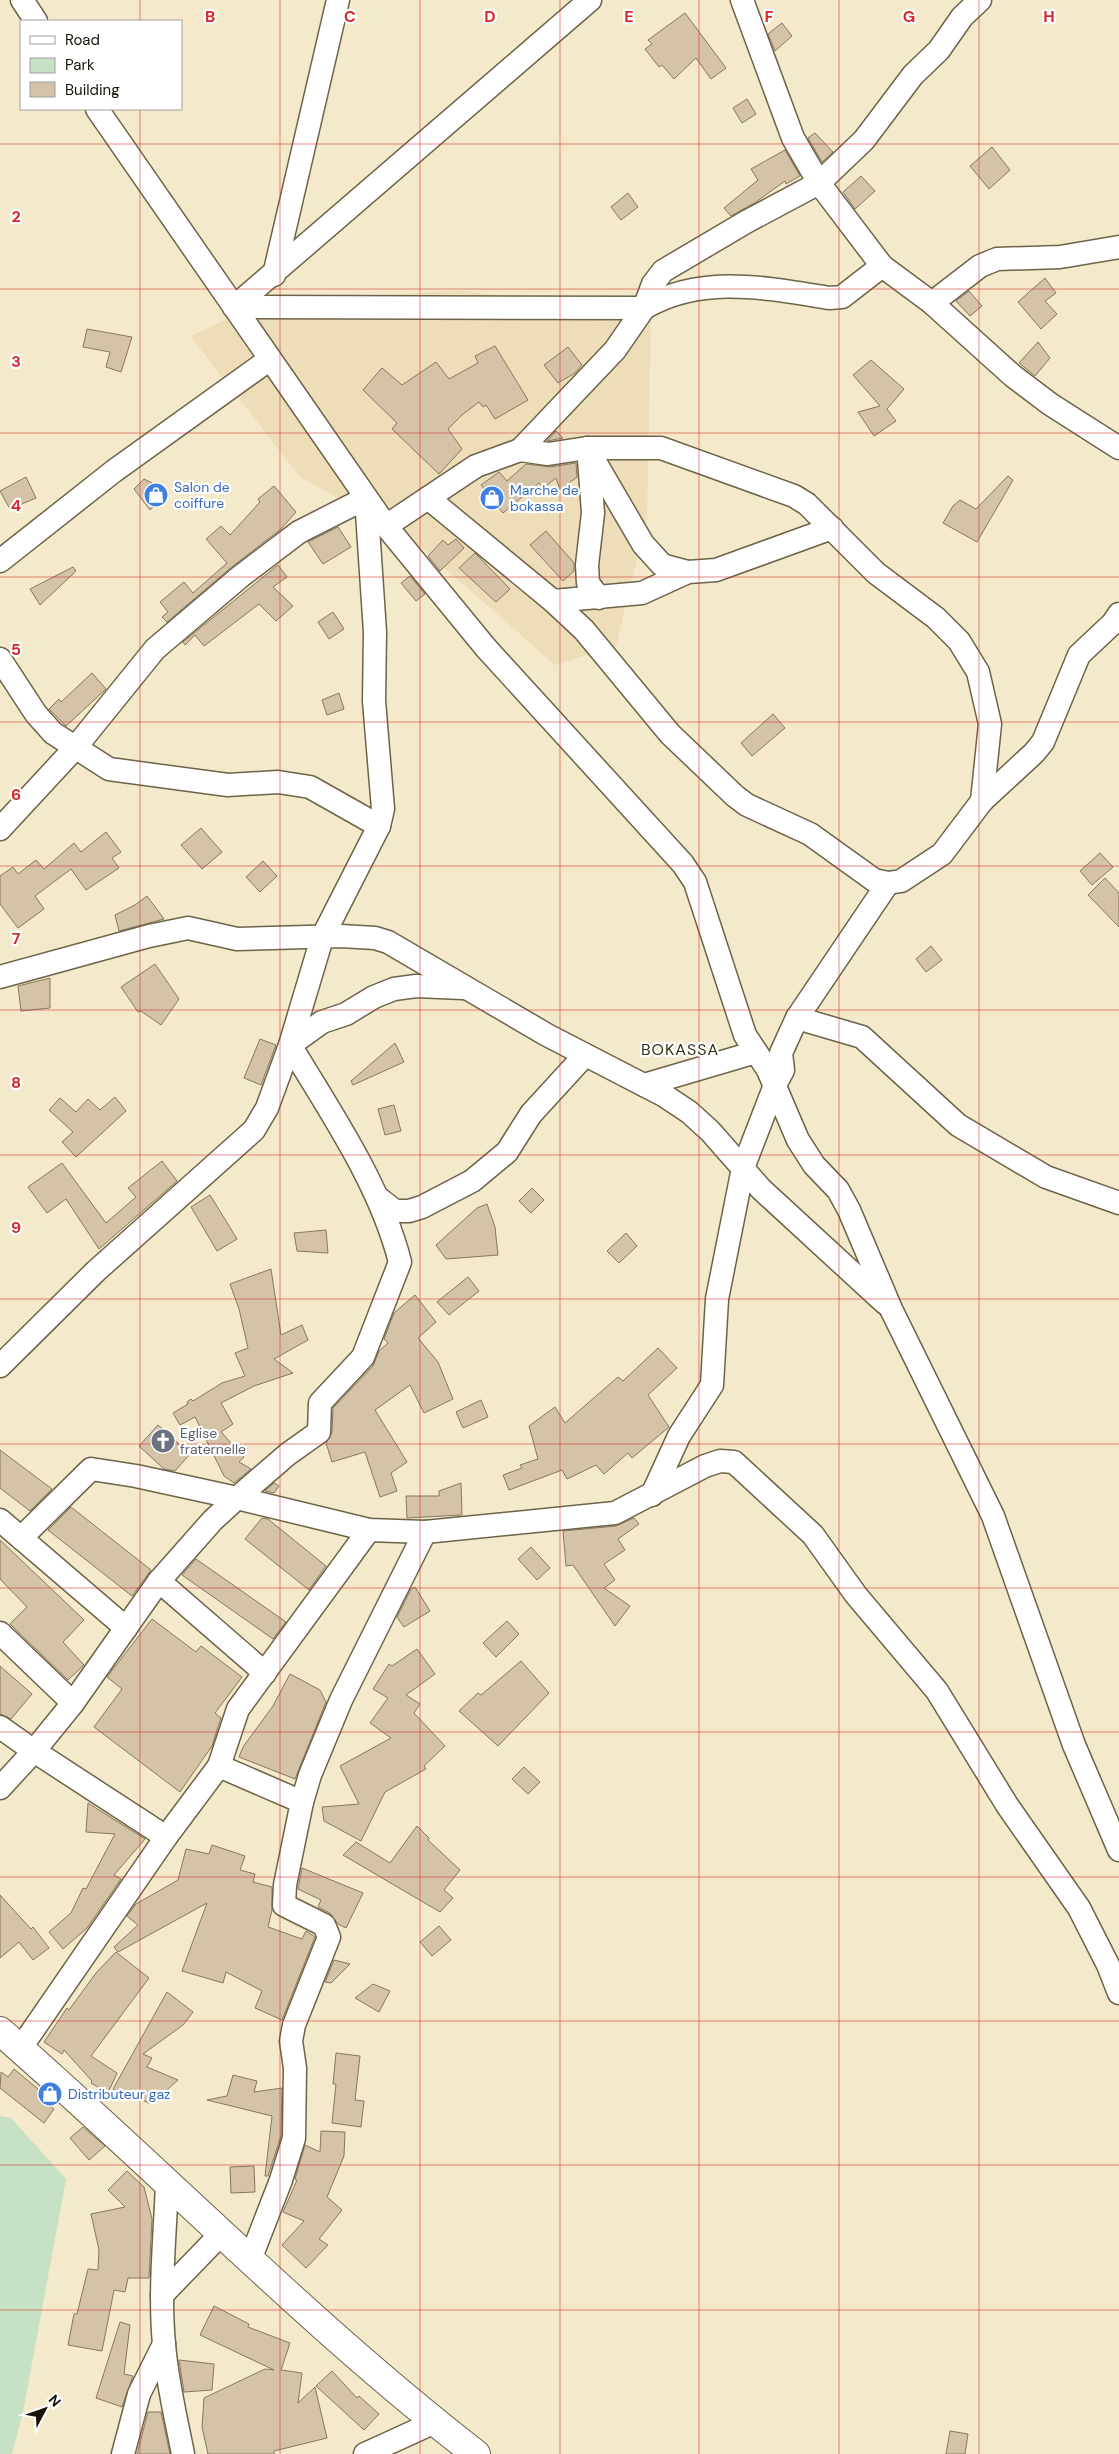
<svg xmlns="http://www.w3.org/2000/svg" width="1119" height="2454" viewBox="0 0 1119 2454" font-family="'DM Sans',sans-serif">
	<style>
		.built { fill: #eddeb9 }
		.green { fill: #c6e1c3 }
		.building { fill: #d4c3a7; stroke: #87775e }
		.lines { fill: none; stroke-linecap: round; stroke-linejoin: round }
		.street-casing { stroke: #6d6348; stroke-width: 25 }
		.secondary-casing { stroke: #6d6348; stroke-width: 30 }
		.street { stroke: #fff; stroke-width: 22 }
		.secondary { stroke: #fff; stroke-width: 28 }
		.grid { fill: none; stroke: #d62828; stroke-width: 1; stroke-opacity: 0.55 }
		.labels { text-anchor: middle; stroke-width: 4.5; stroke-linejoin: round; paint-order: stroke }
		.shop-label { font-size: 14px; fill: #366cbe; stroke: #fff; text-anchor: start }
		.worship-label { font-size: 14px; fill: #5b616d; stroke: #fff; text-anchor: start }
		.quarter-label { font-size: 16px; letter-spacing: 1px; fill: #362d13; stroke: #fff }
		.grid-label { font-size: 16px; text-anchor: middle; font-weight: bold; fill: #d62828; stroke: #fff; stroke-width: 4.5; stroke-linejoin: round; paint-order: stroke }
	</style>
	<rect width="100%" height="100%" fill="#f4e9ca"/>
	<path class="built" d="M 458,290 L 651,318 L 647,518 L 616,646 L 555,665 L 414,541 L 300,477 L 190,336 L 261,304 Z"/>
	<path class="green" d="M 0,2116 L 11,2118 L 66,2179 L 23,2412 L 12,2454 L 0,2454 Z"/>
	<g class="building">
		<path d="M 685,13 L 726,68 L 711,79 L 696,58 L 674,79 L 662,65 L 659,67 L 645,49 L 652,44 L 648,40 Z"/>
		<path d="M 782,23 L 792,36 L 775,51 L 768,34 Z"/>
		<path d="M 747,99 L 756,114 L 742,123 L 733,108 Z"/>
		<path d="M 815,133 L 833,152 L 822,162 L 808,138 Z"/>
		<path d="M 992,147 L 1010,170 L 989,189 L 970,166 Z"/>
		<path d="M 785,150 L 800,176 L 786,184 L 785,181 L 756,202 L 731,216 L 724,208 L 758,180 L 751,169 Z"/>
		<path d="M 861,176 L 875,191 L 855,209 L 843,192 Z"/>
		<path d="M 628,193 L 638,207 L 621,220 L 611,207 Z"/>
		<path d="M 1045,278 L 1056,293 L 1045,301 L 1057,314 L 1041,329 L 1018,302 Z"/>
		<path d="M 969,291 L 982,306 L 970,316 L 956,301 Z"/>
		<path d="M 87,329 L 132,337 L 121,372 L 106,367 L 110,352 L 83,347 Z"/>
		<path d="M 1038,342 L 1050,358 L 1035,376 L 1019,363 Z"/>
		<path d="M 495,346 L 528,400 L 495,419 L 486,405 L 483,407 L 479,402 L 462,415 L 448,429 L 462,449 L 439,474 L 392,429 L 397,423 L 363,390 L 382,368 L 402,385 L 436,362 L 449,379 L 478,363 L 475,356 Z"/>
		<path d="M 568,347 L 582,365 L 575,373 L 558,383 L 544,365 Z"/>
		<path d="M 871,360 L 904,389 L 887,409 L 896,421 L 874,436 L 858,412 L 880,406 L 853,375 Z"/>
		<path d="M 556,431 L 563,438 L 547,441 Z"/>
		<path d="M 576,463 L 577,477 L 560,490 L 556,478 L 543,488 L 539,483 L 503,513 L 481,485 L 499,472 L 507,481 L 526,464 L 550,467 Z"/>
		<path d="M 1008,476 L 1013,480 L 977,542 L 943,523 L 953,506 L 960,500 L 976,509 Z"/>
		<path d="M 26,477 L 36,498 L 10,509 L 0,491 Z"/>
		<path d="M 144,479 L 168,491 L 150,510 L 134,489 Z"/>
		<path d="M 274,486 L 296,512 L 281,529 L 233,566 L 167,622 L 162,617 L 168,612 L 160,602 L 184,582 L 193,593 L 227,563 L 206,539 L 221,526 L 230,535 L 260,502 L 258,499 Z"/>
		<path d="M 338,527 L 351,547 L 323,564 L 308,542 Z"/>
		<path d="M 546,531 L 574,563 L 574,571 L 563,581 L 530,545 Z"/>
		<path d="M 456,539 L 464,548 L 440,571 L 428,556 L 443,540 L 448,545 Z"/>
		<path d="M 475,553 L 510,589 L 496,602 L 459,568 Z"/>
		<path d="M 278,565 L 287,577 L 273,587 L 293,606 L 276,621 L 259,604 L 204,646 L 195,635 L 185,645 L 183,642 Z"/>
		<path d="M 73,567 L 76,571 L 40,605 L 30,589 Z"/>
		<path d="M 410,576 L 425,594 L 416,601 L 401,583 Z"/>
		<path d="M 333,612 L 344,629 L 329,639 L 318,622 Z"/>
		<path d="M 92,673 L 106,689 L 66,726 L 49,709 L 59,699 L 61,702 Z"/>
		<path d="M 339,693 L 344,709 L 327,715 L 322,700 Z"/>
		<path d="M 773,714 L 785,728 L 752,756 L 741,743 Z"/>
		<path d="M 201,828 L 222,852 L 202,869 L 181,845 Z"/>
		<path d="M 106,832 L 121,852 L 112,858 L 119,868 L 86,890 L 71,869 L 35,896 L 44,909 L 18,928 L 0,904 L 0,876 L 13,867 L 18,874 L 36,860 L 44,869 L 74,843 L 81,852 Z"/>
		<path d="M 1100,853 L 1113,867 L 1092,885 L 1080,871 Z"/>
		<path d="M 263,861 L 277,876 L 260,892 L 246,877 Z"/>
		<path d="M 1105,878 L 1119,893 L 1119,927 L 1088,895 Z"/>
		<path d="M 147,896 L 164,919 L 119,931 L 115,915 L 135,905 Z"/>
		<path d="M 931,946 L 942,960 L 926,972 L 916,959 Z"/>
		<path d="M 155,964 L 179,999 L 161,1025 L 141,1011 L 138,1012 L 121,987 Z"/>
		<path d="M 50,978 L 50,1008 L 21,1011 L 18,986 Z"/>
		<path d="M 260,1039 L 276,1045 L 261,1085 L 244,1078 Z"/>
		<path d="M 395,1043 L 404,1062 L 353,1085 L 351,1081 Z"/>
		<path d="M 115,1097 L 126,1111 L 76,1157 L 62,1142 L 73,1132 L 49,1110 L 60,1098 L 76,1112 L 88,1099 L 100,1110 Z"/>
		<path d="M 394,1105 L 401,1131 L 385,1135 L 378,1109 Z"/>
		<path d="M 162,1161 L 177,1181 L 99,1249 L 66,1199 L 47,1213 L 28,1187 L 62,1163 L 106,1223 L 136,1197 L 128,1188 Z"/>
		<path d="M 532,1188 L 544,1200 L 531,1213 L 519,1201 Z"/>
		<path d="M 210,1195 L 237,1239 L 217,1251 L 191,1207 Z"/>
		<path d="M 487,1204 L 495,1227 L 498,1255 L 446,1259 L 436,1245 L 477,1208 Z"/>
		<path d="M 326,1230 L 328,1253 L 297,1251 L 294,1233 Z"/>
		<path d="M 626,1233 L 637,1246 L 619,1263 L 607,1251 Z"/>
		<path d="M 271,1269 L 281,1335 L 302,1325 L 308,1340 L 274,1359 L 293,1373 L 254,1386 L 221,1403 L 233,1424 L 221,1432 L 244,1457 L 239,1462 L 251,1469 L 234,1483 L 224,1476 L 195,1417 L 180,1425 L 173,1413 L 188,1404 L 187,1402 L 191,1399 L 193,1401 L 222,1383 L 245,1376 L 235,1353 L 248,1348 L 239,1309 L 230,1284 Z"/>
		<path d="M 468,1277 L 479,1291 L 449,1315 L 437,1302 Z"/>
		<path d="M 415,1295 L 436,1322 L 418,1338 L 438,1362 L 453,1399 L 424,1413 L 410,1385 L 375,1410 L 407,1462 L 391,1473 L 397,1491 L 380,1497 L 365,1452 L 332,1462 L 326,1443 L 332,1433 L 333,1408 L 373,1366 L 379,1351 L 388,1343 L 384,1339 L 394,1313 Z"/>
		<path d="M 658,1348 L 677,1368 L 648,1395 L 669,1427 L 632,1458 L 628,1453 L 604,1474 L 596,1465 L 567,1479 L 562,1470 L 509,1490 L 503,1475 L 522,1468 L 520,1465 L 538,1459 L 529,1426 L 555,1407 L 565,1423 L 618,1377 L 623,1381 Z"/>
		<path d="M 481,1400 L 488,1417 L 463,1428 L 456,1412 Z"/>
		<path d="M 158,1425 L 190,1454 L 175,1471 L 164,1469 L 139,1446 Z"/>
		<path d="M 0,1450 L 52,1489 L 30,1511 L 0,1488 Z"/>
		<path d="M 274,1483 L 279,1486 L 274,1493 L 265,1491 Z"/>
		<path d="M 461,1483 L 462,1515 L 407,1518 L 406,1496 L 439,1496 L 439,1491 Z"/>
		<path d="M 71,1507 L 151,1570 L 132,1596 L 48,1530 Z"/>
		<path d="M 262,1518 L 268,1519 L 326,1566 L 309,1590 L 245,1539 Z"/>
		<path d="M 634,1518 L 639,1524 L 618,1539 L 625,1550 L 604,1564 L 615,1580 L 604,1588 L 630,1606 L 615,1626 L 573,1565 L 566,1566 L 563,1531 L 616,1526 Z"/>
		<path d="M 0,1540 L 84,1620 L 63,1642 L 84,1665 L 68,1680 L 10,1624 L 27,1607 L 0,1579 Z"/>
		<path d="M 531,1547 L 550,1568 L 537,1580 L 518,1559 Z"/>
		<path d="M 196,1559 L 286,1622 L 273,1639 L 182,1575 Z"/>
		<path d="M 415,1587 L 430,1611 L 404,1627 L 397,1617 L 411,1589 Z"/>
		<path d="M 152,1619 L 196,1652 L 201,1646 L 242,1677 L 215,1713 L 221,1718 L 212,1746 L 180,1792 L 94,1727 L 122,1689 L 107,1677 Z"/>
		<path d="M 507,1621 L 519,1634 L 496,1657 L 483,1643 Z"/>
		<path d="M 417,1649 L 435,1674 L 406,1695 L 420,1704 L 414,1713 L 445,1746 L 424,1766 L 426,1769 L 385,1792 L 361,1841 L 324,1821 L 322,1807 L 359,1804 L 340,1766 L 391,1738 L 370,1723 L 388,1698 L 373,1689 L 389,1664 L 392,1666 Z"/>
		<path d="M 521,1661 L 549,1693 L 498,1746 L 459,1711 L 478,1693 L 481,1695 Z"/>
		<path d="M 0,1666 L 32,1694 L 11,1719 L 0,1714 Z"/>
		<path d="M 290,1674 L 320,1690 L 326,1702 L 295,1779 L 239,1757 L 243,1747 L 273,1706 Z"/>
		<path d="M 524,1767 L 540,1782 L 528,1794 L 512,1779 Z"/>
		<path d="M 88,1803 L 145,1839 L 114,1875 L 121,1879 L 87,1928 L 63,1949 L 49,1932 L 71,1913 L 83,1888 L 86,1889 L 115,1834 L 86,1832 Z"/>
		<path d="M 417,1826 L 429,1838 L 428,1840 L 460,1870 L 444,1890 L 453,1898 L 440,1912 L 343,1855 L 356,1842 L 390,1863 Z"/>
		<path d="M 212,1845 L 245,1856 L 240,1870 L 255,1874 L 253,1882 L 272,1887 L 272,1910 L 268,1927 L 302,1939 L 306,1931 L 315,1937 L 282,2020 L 255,2008 L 262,1991 L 226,1972 L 223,1983 L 182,1971 L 207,1903 L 118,1952 L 114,1947 L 138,1925 L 127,1916 L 136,1904 L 178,1880 L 186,1849 L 209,1854 Z"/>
		<path d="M 302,1868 L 363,1893 L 346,1928 L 338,1924 L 330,1913 L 318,1907 L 321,1900 L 298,1889 Z"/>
		<path d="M 0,1895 L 31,1929 L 33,1927 L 49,1948 L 33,1960 L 19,1942 L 0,1958 Z"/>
		<path d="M 439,1926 L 451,1940 L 432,1956 L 420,1942 Z"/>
		<path d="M 116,1952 L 149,1978 L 91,2056 L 117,2073 L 108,2093 L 91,2083 L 92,2081 L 64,2050 L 62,2054 L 44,2042 L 67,2008 L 69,2010 L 96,1973 Z"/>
		<path d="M 334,1960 L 350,1964 L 331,1983 L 325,1982 Z"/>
		<path d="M 373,1984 L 390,1991 L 379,2012 L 355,1998 Z"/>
		<path d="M 167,1992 L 193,2012 L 183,2025 L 143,2054 L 152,2058 L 147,2067 L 178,2080 L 151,2104 L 131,2095 L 130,2098 L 113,2089 Z"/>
		<path d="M 336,2053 L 360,2056 L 355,2100 L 364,2101 L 361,2127 L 332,2123 L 336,2084 L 333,2084 Z"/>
		<path d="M 14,2069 L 44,2094 L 40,2099 L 54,2109 L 44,2123 L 0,2088 L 1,2072 L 8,2077 Z"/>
		<path d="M 233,2075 L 257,2081 L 254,2092 L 282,2088 L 281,2136 L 268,2176 L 265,2176 L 272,2116 L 207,2100 L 227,2096 Z"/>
		<path d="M 83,2127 L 105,2146 L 89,2160 L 70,2138 Z"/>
		<path d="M 321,2131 L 345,2132 L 344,2156 L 327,2197 L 342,2210 L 319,2239 L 328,2245 L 306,2268 L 282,2245 L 304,2221 L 283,2212 L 297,2180 L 295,2179 L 305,2145 L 320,2152 Z"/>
		<path d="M 254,2166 L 255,2192 L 231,2193 L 230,2167 Z"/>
		<path d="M 127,2171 L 144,2187 L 152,2219 L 149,2278 L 128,2278 L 125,2292 L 114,2290 L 102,2351 L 68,2345 L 74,2314 L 77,2314 L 88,2269 L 98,2270 L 99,2250 L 91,2214 L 125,2207 L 108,2190 Z"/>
		<path d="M 214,2306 L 249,2324 L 248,2327 L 290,2343 L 281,2370 L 302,2373 L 298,2403 L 315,2387 L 327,2438 L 274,2451 L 274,2454 L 208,2454 L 202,2427 L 204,2398 L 265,2369 L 274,2370 L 200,2335 Z"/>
		<path d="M 120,2322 L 130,2325 L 124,2374 L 133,2376 L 122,2407 L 96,2398 Z"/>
		<path d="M 179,2360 L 214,2364 L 212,2390 L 184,2392 Z"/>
		<path d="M 332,2371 L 357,2398 L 359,2396 L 379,2414 L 364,2430 L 316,2386 Z"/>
		<path d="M 148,2412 L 161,2412 L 170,2454 L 137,2454 Z"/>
		<path d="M 950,2431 L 968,2434 L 965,2454 L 946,2454 Z"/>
	</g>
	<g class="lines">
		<defs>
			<g id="street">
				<path d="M 22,0 L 36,21"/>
				<path d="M 742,0 L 793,138 L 819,183 L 882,266 L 932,303 L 1013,376 L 1050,404 L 1119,448"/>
				<path d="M 97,109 L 386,526 L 486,648 L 683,864 L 695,882 L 745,1035 L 768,1070 L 798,1140 L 814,1165 L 838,1190 L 849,1210 L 891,1309 L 993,1516 L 1074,1745 L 1119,1850"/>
				<path d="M 274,275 L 338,0"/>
				<path d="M 932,303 L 980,266 L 997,259 L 1060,257 L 1119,247"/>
				<path d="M 234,307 L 644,308 C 702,274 766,288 829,298 L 842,297 L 882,266"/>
				<path d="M 234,307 L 590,0"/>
				<path d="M 587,448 L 643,544 L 662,565 L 688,572 L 716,570 L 832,528"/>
				<path d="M 520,450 L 615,350 L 644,308 L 653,284 L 663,271 L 746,222 L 819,183 L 864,140 L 913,75 L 939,50 L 962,17 L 980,0"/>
				<path d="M 589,459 L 593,513 L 587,565 L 588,583 L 599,598"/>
				<path d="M 428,498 L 553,601 L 584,630 L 670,734 L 735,796 L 747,805 L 810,834 L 874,880 L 888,883 L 901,881 L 942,854 L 982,801 L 1034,753 L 1043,742 L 1079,655 L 1113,623 L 1119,614"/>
				<path d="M 386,526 L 476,466 L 520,450 L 548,454 L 587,448 L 661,448 L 794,496 L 807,504 L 876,573 L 936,618 L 959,641 L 978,672 L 990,724 L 982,801"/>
				<path d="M 0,561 L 114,471 L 270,359"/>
				<path d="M 553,601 L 642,593 L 688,572"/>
				<path d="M 0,659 L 36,714 L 53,733 L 109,769 L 228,785 L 278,782 L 310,787 L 379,826"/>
				<path d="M 0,829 L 75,748 L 155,649 L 241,576 L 299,532 L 366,498 L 375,632 L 374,701 L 383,809 L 379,826 L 322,938 L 290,1045 L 267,1108 L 254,1130 L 96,1271 L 0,1366"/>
				<path d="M 0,977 L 149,936 L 188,928 L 237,939 L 341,936 L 375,938 L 388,942 L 547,1035 L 665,1096 L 689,1112 L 710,1131 L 761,1189 L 885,1303"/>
				<path d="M 797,1018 L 862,1037 L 958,1125 L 1046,1177 L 1119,1203"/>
				<path d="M 644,1085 L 756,1052"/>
				<path d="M 377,1197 L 395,1211 L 409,1211 L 422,1207 L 472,1181 L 507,1152 L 531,1114 L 585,1055"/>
				<path d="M 652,1495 L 679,1436 L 712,1385 L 717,1299 L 743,1168 L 775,1085 L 783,1070 L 781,1053 L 797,1018 L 888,883"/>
				<path d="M 0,1520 L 126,1628"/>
				<path d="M 21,1538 L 91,1469 L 136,1476 L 237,1498 L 288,1454 L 319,1432 L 320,1403 L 363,1357 L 400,1262 C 380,1184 331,1113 290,1045 L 322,1022 L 346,1014 L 374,997 L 394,989 L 416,986 L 463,988"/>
				<path d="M 159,1581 L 265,1673"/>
				<path d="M 0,1633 L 73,1703"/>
				<path d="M 0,1727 L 34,1751 L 166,1837"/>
				<path d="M 219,1766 L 302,1802"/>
				<path d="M 0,1788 L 34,1751 L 73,1703 L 159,1581 L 213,1520 L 237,1498 L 369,1530 L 425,1532 L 615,1513 L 705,1466 L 720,1461 L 734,1462 L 813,1535 L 856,1595 L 937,1691 L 1007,1805 L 1079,1908 L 1108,1965 L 1119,1993"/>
				<path d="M 20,2049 L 166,1837 L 219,1766 L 238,1709 L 369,1530"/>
				<path d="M 167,2183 C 165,2237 159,2291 164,2344 C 167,2382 176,2418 183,2454"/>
				<path d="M 250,2260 L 281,2180 L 294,2138 L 295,2068 L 291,2041 L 294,2025 L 329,1937 L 324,1925 L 284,1905 L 285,1885 L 302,1802 L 310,1775 L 341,1700 L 425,1532"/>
				<path d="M 162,2295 L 221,2234"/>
				<path d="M 123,2454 L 139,2394 L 164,2344"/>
				<path d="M 365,2454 L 435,2422"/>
			</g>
			<path id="secondary" d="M 0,2031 C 160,2170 308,2324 476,2454"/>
		</defs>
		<use href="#street" class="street-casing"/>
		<use href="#secondary" class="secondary-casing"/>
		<use href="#street" class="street"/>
		<use href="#secondary" class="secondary"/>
	</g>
	<path class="grid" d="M 140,0 L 140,21M 280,0 L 280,2454M 420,0 L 420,2454M 560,0 L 560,2454M 699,0 L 699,2454M 839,0 L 839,2454M 979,0 L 979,2454M 140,109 L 140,2454M 0,144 L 1119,144M 0,289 L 1119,289M 0,433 L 1119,433M 0,577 L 1119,577M 0,722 L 1119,722M 0,866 L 1119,866M 0,1010 L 1119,1010M 0,1155 L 1119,1155M 0,1299 L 1119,1299M 0,1444 L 1119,1444M 0,1588 L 1119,1588M 0,1732 L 1119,1732M 0,1877 L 1119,1877M 0,2021 L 1119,2021M 0,2165 L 1119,2165M 0,2310 L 1119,2310"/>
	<defs>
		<symbol id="shop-disc" viewBox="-11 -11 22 22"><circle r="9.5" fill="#3f7fe0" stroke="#fff"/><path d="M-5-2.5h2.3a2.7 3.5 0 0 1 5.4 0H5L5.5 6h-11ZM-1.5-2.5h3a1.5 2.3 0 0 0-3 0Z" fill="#fff"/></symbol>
		<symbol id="church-disc" viewBox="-11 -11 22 22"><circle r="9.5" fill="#6b7280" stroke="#fff"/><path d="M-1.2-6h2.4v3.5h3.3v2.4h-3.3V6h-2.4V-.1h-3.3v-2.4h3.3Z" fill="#fff"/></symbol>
	</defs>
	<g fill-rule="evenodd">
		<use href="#shop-disc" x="142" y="481" width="28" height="28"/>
		<use href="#shop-disc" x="478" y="484" width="28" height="28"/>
		<use href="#church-disc" x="149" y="1427" width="28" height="28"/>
		<use href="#shop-disc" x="36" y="2080" width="28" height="28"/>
	</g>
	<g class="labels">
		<g class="shop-label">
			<text x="174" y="492">Salon de<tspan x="174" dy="16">coiffure</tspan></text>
			<text x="510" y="495">Marche de<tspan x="510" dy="16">bokassa</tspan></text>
			<text x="68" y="2099">Distributeur gaz</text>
		</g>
		<g class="worship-label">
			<text x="180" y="1438">Eglise<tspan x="180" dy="16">fraternelle</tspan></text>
		</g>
		<g class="quarter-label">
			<text x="680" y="1055">BOKASSA</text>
		</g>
	</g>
	<g class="grid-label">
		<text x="210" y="22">B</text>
		<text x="350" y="22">C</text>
		<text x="490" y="22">D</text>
		<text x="629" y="22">E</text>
		<text x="769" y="22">F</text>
		<text x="909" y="22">G</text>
		<text x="1049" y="22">H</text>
		<text x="16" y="222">2</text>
		<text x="16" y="367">3</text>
		<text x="16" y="511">4</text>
		<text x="16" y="655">5</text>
		<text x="16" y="800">6</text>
		<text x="16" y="944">7</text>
		<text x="16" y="1088">8</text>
		<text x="16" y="1233">9</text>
	</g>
	<rect x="20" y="20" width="162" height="90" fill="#ffffff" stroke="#a2a09c"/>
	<rect x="30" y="36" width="25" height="8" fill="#ffffff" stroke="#a2a09c"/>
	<text x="65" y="45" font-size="15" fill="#161207">Road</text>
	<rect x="30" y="58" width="25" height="15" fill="#c6e1c3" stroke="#a2a09c"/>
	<text x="65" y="70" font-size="15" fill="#161207">Park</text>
	<rect x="30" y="82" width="25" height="15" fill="#d4c3a7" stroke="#a2a09c"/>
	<text x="65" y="95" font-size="15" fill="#161207">Building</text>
	<g transform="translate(45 2409) rotate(49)" stroke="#ffffff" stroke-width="4" paint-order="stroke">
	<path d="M0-4L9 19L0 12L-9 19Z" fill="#161207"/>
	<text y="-8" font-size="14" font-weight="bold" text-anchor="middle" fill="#161207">N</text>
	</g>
</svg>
